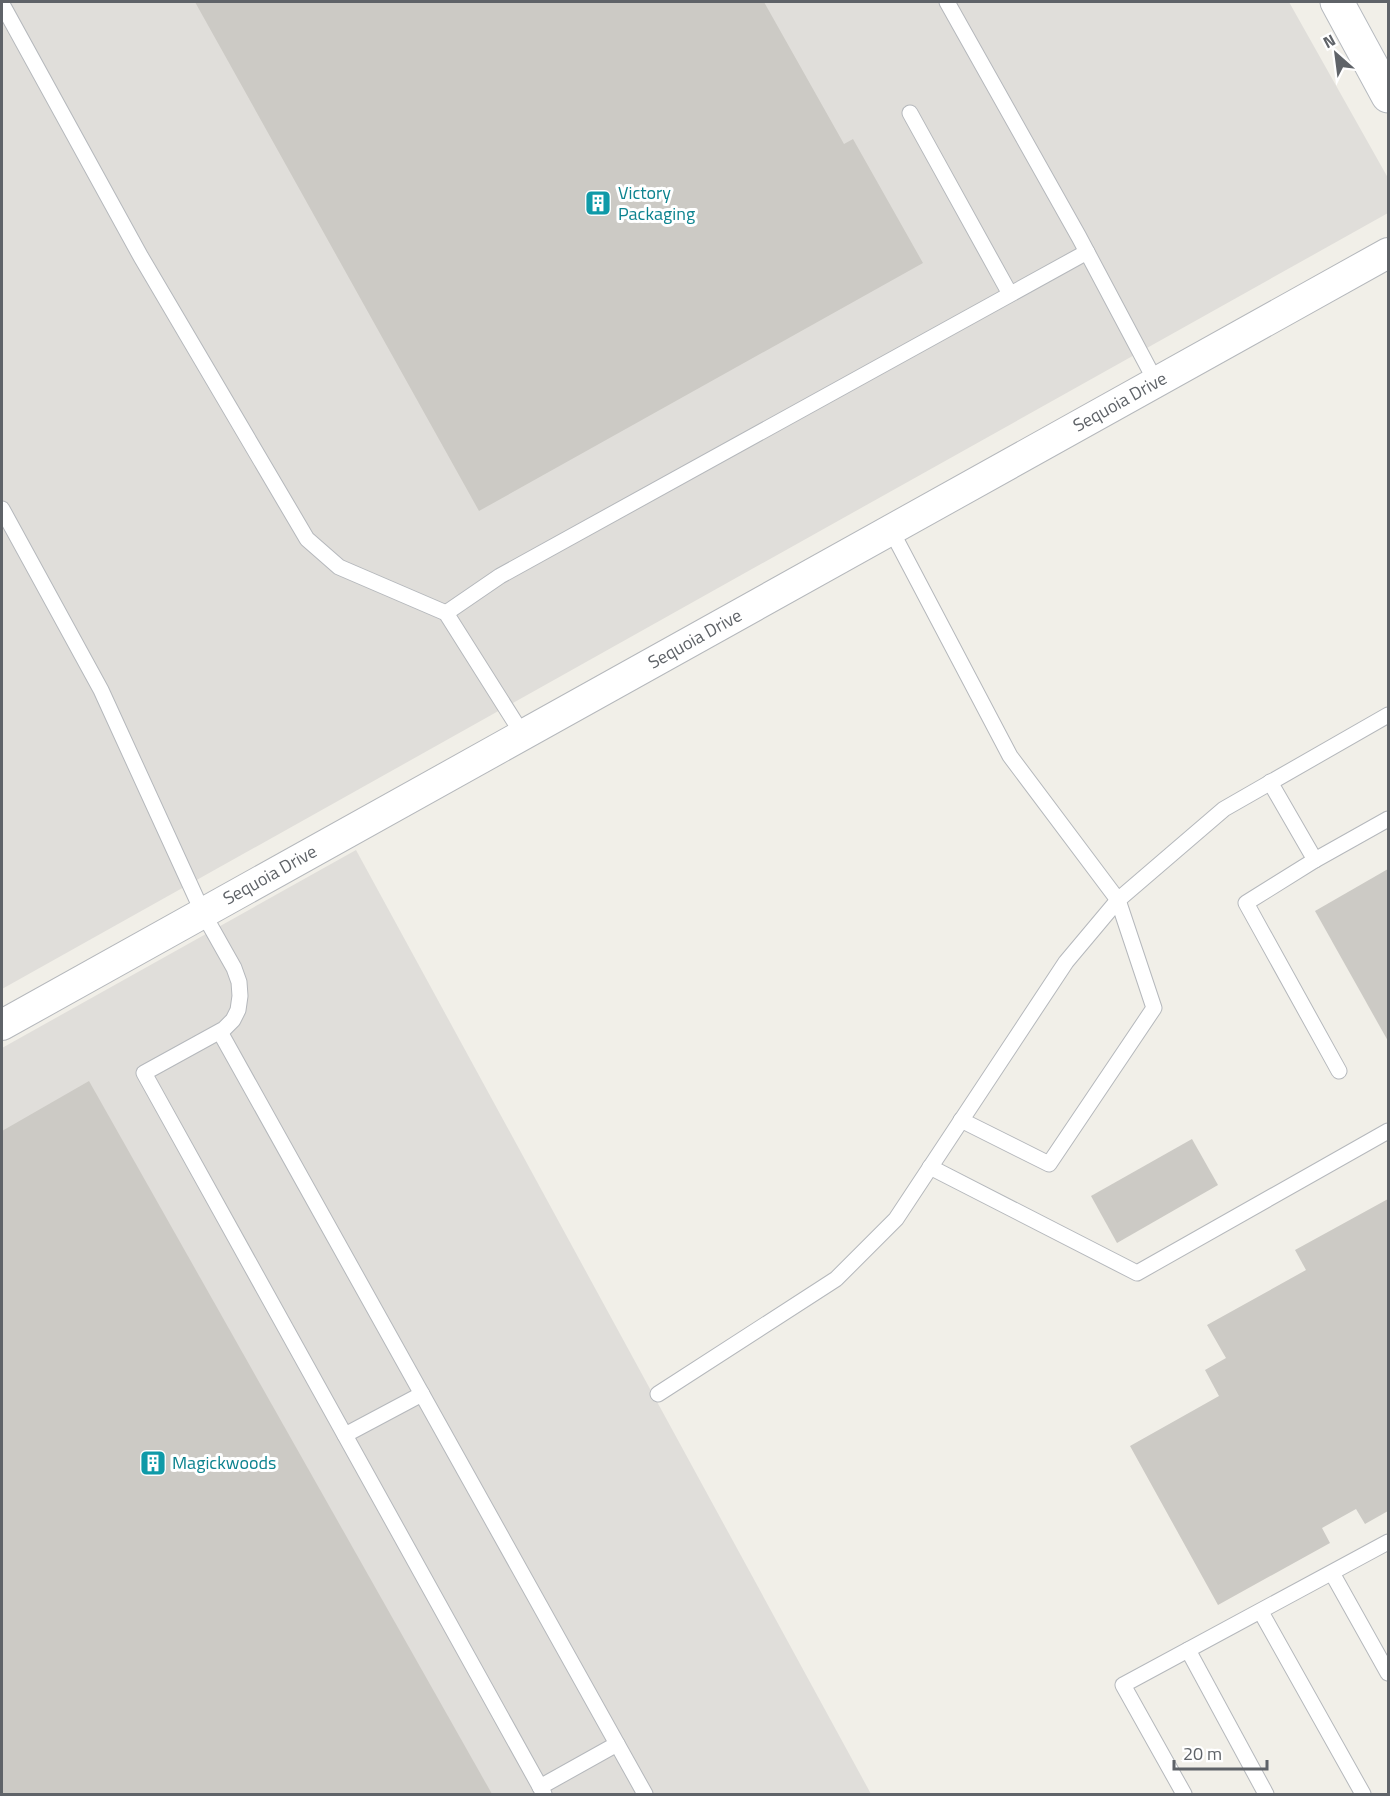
<svg xmlns="http://www.w3.org/2000/svg" width="1390" height="1796" viewBox="0 0 1390 1796" font-family="'Titillium Web',sans-serif">
	<style>
		.industrial { fill: #e0deda }
		.building { fill: #cccac5 }
		.lines { fill: none; stroke-linecap: round; stroke-linejoin: round }
		.lane-casing { stroke: #b5b8bc; stroke-width: 17 }
		.street-casing { stroke: #b5b8bc; stroke-width: 32 }
		.secondary-casing { stroke: #b6babf; stroke-width: 35 }
		.lane { stroke: #fff; stroke-width: 15 }
		.street { stroke: #fff; stroke-width: 30 }
		.secondary { stroke: #fff; stroke-width: 33 }
		.labels { text-anchor: middle; stroke-width: 6; stroke-linejoin: round; paint-order: stroke }
		.culture-label { font-size: 18px; fill: #0d838f; stroke: #fff; text-anchor: start }
		.street-label { font-size: 18px; fill: #5f6368; stroke: #fff }
	</style>
	<rect width="100%" height="100%" fill="#f1efe8"/>
	<g class="industrial">
		<path d="M 2,2 L 1289,2 L 1388,178 L 1388,213 L 2,989 Z"/>
		<path d="M 356,850 L 871,1794 L 2,1794 L 2,1048 Z"/>
	</g>
	<g class="building">
		<path d="M 195,2 L 764,2 L 844,144 L 853,139 L 923,263 L 479,511 Z"/>
		<path d="M 1388,869 L 1388,1041 L 1315,911 Z"/>
		<path d="M 89,1081 L 492,1794 L 2,1794 L 2,1131 Z"/>
		<path d="M 1192,1139 L 1218,1185 L 1117,1243 L 1091,1196 Z"/>
		<path d="M 1388,1199 L 1388,1511 L 1365,1524 L 1356,1509 L 1322,1528 L 1330,1543 L 1218,1605 L 1130,1446 L 1219,1396 L 1205,1370 L 1226,1358 L 1207,1325 L 1306,1270 L 1295,1250 Z"/>
	</g>
	<g class="lines">
		<defs>
			<g id="lane">
				<path d="M 947,2 L 1079,237 L 1156,382"/>
				<path d="M 2,4 L 141,257 L 307,539 L 339,567 L 446,613 L 523,735"/>
				<path d="M 910,113 L 1010,294"/>
				<path d="M 2,509 L 101,690 L 203,913 L 234,968 L 239,982 L 240,996 L 238,1010 L 233,1020 L 224,1029 L 144,1073 L 544,1794"/>
				<path d="M 891,530 L 1010,756 L 1118,900 L 1154,1008 L 1049,1164 L 961,1120"/>
				<path d="M 446,613 L 500,576 L 1087,252"/>
				<path d="M 1270,782 L 1315,860 L 1388,819"/>
				<path d="M 1315,860 L 1246,903 L 1339,1071"/>
				<path d="M 220,1032 L 645,1794"/>
				<path d="M 930,1167 L 1137,1273 L 1388,1131"/>
				<path d="M 658,1394 L 836,1279 L 896,1219 L 1066,962 L 1118,900 L 1224,809 L 1388,715"/>
				<path d="M 345,1435 L 422,1394"/>
				<path d="M 1332,1573 L 1388,1673"/>
				<path d="M 1261,1612 L 1363,1794"/>
				<path d="M 1188,1650 L 1266,1794"/>
				<path d="M 540,1787 L 617,1744"/>
				<path d="M 1184,1794 L 1123,1685 L 1388,1542"/>
			</g>
			<path id="street" d="M 2,1025 L 1388,253"/>
			<path id="secondary" d="M 1337,2 L 1388,96"/>
		</defs>
		<use href="#lane" class="lane-casing"/>
		<use href="#street" class="street-casing"/>
		<use href="#secondary" class="secondary-casing"/>
		<use href="#lane" class="lane"/>
		<use href="#street" class="street"/>
		<use href="#secondary" class="secondary"/>
	</g>
	<defs>
		<symbol id="building-square" viewBox="-11 -11 22 22"><rect x="-9" y="-9" width="18" height="18" rx="4" fill="#0f9aa8" stroke="#fff"/><path d="M-4-6H4V6H1V3H-1V6H-4ZM-2.5-4.3h1.7v1.8h-1.7ZM.8-4.3h1.7v1.8H.8ZM-2.5-1h1.7V.8h-1.7ZM.8-1h1.7V.8H.8Z" fill="#fff"/></symbol>
	</defs>
	<g fill-rule="evenodd">
		<use href="#building-square" x="583" y="188" width="30" height="30"/>
		<use href="#building-square" x="138" y="1448" width="30" height="30"/>
	</g>
	<g class="labels">
		<g class="culture-label">
			<text x="618" y="199">Victory<tspan x="618" dy="21">Packaging</tspan></text>
			<text x="172" y="1469">Magickwoods</text>
		</g>
		<g class="street-label">
			<text transform="translate(1120 402) rotate(-29)" y="6">Sequoia Drive</text>
			<text transform="translate(695 639) rotate(-29)" y="6">Sequoia Drive</text>
			<text transform="translate(270 875) rotate(-29)" y="6">Sequoia Drive</text>
		</g>
	</g>
	<rect width="1390" height="1796" fill="none" stroke="#5f6368" stroke-width="6"/>
	<g transform="translate(1336 54) rotate(332)" stroke="#ffffff" stroke-width="4.5" paint-order="stroke">
	<path d="M0-4.5L10 22L0 15L-10 22Z" fill="#5f6368"/>
	<text y="-9" font-size="16" font-weight="bold" text-anchor="middle" fill="#5f6368">N</text>
	</g>
	<path d="M1174 1760v9h93v-9" fill="none" stroke="#5f6368" stroke-width="3"/>
	<text x="1183" y="1760" font-size="18" fill="#5f6368" stroke="#ffffff" stroke-width="4.5" paint-order="stroke">20 m</text>
</svg>
